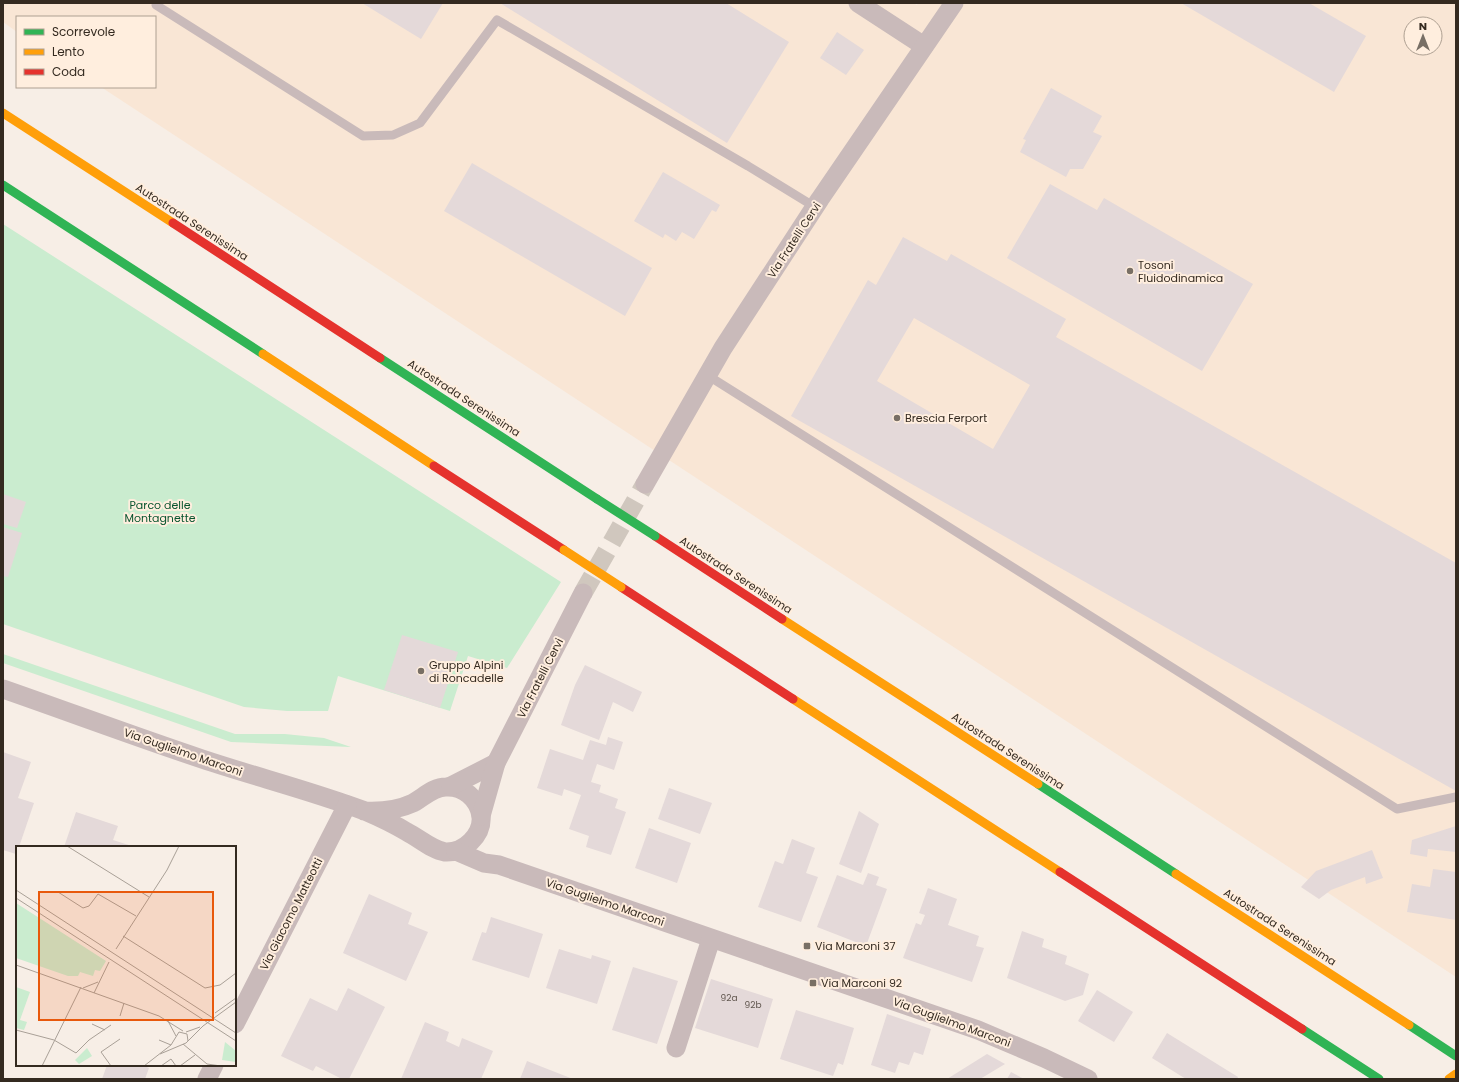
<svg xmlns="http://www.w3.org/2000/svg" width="1459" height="1082" viewBox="0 0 1459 1082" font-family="Poppins,sans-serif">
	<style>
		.built { fill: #f9e6d5; fill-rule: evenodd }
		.green { fill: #caeccf }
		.building { fill: #e4d9d9; fill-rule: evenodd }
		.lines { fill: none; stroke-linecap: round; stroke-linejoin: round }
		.street-tunnel { stroke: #d0c7be; stroke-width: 19; stroke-dasharray: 19 10; stroke-linecap: butt }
		.lane { stroke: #c9baba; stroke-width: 9 }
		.street { stroke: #c9baba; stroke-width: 19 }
		.fast { stroke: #30b455; stroke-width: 9 }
		.slow { stroke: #ff9f0a; stroke-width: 9 }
		.jam { stroke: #e5322d; stroke-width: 9 }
		.fast-bridge { stroke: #30b455; stroke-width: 9 }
		.slow-bridge { stroke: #ff9f0a; stroke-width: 9 }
		.poi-dot { fill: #786f65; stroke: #ffeede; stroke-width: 1.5 }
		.labels { text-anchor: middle; stroke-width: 4; stroke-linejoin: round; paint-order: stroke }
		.number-label { font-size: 9px; fill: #61574f }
		.street-label { font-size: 11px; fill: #342a20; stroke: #ffeede }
		.poi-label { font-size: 11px; fill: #342a20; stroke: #ffeede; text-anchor: start }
		.park-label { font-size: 11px; fill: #09552f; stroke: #ffeede }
		.inset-road { fill: none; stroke: #a9a097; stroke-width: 1 }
		.view { fill: #e8590c; fill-opacity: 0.15; stroke: #e8590c; stroke-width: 2 }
		.inset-edge { fill: none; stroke: #342a20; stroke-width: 2 }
	</style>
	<rect width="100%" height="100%" fill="#f7eee6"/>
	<path class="built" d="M 3,3 L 913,3 L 917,5 L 918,3 L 1456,3 L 1456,977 L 101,87 L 155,87 L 155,17 L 17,17 L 17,32 L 3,22 ZM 1411,24 L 1435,24 L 1435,48 L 1411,48 Z"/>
	<g class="green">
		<path d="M 3,224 L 561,582 L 507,668 L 468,656 L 450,711 L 338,676 L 328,711 L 287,711 L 244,707 L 3,624 Z"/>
		<path d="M 3,654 L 235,734 L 285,734 L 324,738 L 351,747 L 231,742 L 3,663 Z"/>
	</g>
	<g class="building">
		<path d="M 362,3 L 443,3 L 421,39 Z"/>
		<path d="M 500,3 L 726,3 L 789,42 L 727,143 Z"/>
		<path d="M 1181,3 L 1309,3 L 1366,36 L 1334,92 Z"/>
		<path d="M 837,32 L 864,50 L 846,75 L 820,58 Z"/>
		<path d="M 1051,88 L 1102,116 L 1093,132 L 1102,136 L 1083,169 L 1070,169 L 1066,177 L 1020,152 L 1026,140 L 1023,139 Z"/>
		<path d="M 472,163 L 652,268 L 625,316 L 444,211 Z"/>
		<path d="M 663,172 L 720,205 L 716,212 L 712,210 L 694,239 L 682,232 L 676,241 L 665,234 L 663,238 L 634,221 Z"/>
		<path d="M 1050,184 L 1097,210 L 1104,198 L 1253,284 L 1202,371 L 1007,258 Z"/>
		<path d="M 903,237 L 947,261 L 951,254 L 1066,319 L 1056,337 L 1456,563 L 1456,791 L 791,416 L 868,280 L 876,285 ZM 914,318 L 1030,385 L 993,449 L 877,381 Z"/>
		<path d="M 3,494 L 26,502 L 17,528 L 3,524 Z"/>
		<path d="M 3,527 L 22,533 L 8,577 L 3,576 Z"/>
		<path d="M 402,635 L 458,652 L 440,708 L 384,690 Z"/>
		<path d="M 585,665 L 642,692 L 633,712 L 613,702 L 599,740 L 561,725 L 575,685 Z"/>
		<path d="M 608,737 L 623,742 L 614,770 L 597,764 L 591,782 L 601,785 L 599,792 L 618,799 L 615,808 L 626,812 L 611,855 L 586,847 L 589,836 L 569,829 L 581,795 L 564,789 L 562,796 L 537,788 L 550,749 L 583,760 L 590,740 L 606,745 Z"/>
		<path d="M 3,752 L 31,762 L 18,798 L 34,803 L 19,847 L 17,847 L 16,854 L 3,850 Z"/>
		<path d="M 669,788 L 712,803 L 700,834 L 658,819 Z"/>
		<path d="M 859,811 L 879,824 L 861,873 L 839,864 Z"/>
		<path d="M 76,812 L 118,826 L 113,840 L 135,847 L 64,847 Z"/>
		<path d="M 1456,826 L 1456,852 L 1428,849 L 1427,857 L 1410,854 L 1412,840 Z"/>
		<path d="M 649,828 L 691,843 L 677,883 L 635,868 Z"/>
		<path d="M 792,839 L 815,848 L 806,873 L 818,877 L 801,922 L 758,907 L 775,861 L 783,864 Z"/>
		<path d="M 1372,850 L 1383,878 L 1366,884 L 1365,877 L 1331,890 L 1319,899 L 1301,887 L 1316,871 Z"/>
		<path d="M 1433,869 L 1456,872 L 1456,920 L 1407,912 L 1412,884 L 1430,887 Z"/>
		<path d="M 868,873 L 879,877 L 876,885 L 887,889 L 866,946 L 817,927 L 837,875 L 863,885 Z"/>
		<path d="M 928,888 L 957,899 L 948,925 L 979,936 L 976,946 L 984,948 L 972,982 L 903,958 L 916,923 L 921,925 L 925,915 L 919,913 Z"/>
		<path d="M 369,894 L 412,913 L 408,924 L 428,932 L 406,981 L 343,953 Z"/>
		<path d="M 491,917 L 543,934 L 529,978 L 472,960 L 482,932 L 486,933 Z"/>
		<path d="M 1022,931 L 1044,939 L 1042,947 L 1067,956 L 1065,964 L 1089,974 L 1083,995 L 1065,1001 L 1007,978 Z"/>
		<path d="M 559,949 L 591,959 L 592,955 L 611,961 L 597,1004 L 546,988 Z"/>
		<path d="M 633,967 L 678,981 L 657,1044 L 612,1030 Z"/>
		<path d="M 711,979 L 773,999 L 758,1048 L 695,1028 Z"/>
		<path d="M 348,988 L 385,1007 L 349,1079 L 342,1079 L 316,1066 L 313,1071 L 281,1056 L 310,998 L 337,1011 Z"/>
		<path d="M 1097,990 L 1133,1012 L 1114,1042 L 1078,1021 Z"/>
		<path d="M 796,1010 L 854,1028 L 843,1065 L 838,1063 L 833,1076 L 780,1059 Z"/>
		<path d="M 887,1014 L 931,1029 L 923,1055 L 914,1052 L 909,1065 L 899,1062 L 895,1073 L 871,1065 Z"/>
		<path d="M 425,1022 L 449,1032 L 446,1041 L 459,1047 L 462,1038 L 493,1051 L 481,1079 L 401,1079 Z"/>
		<path d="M 1167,1033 L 1238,1077 L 1237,1079 L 1186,1079 L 1152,1058 Z"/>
		<path d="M 987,1054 L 1005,1064 L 980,1079 L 947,1079 Z"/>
		<path d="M 527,1061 L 573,1079 L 520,1079 Z"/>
		<path d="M 107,1065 L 142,1065 L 149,1068 L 145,1079 L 102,1079 Z"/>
		<path d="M 1011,1072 L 1024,1079 L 1007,1079 Z"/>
	</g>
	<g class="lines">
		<path class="street-tunnel" d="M 583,593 L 645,484"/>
		<g class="lane">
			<path d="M 156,5 L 363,136 L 393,135 L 420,123 L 497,20 L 748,166 L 815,207"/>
			<path d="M 707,375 L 1397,809 L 1456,797"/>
		</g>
		<g class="street">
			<path d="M 858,3 L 924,46"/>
			<path d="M 645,484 L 723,348 L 820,199 L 954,3"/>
			<path d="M 3,689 C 69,712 136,737 202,759 C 256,777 312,791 365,811 C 379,817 394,824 407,832 C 419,838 432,850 445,852 C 464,853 483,835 481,816 C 478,798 463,786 446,787 C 433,787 424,797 413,803 C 398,810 382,812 364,811"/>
			<path d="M 451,786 L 496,763"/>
			<path d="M 481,816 L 496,763 L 583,593"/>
			<path d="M 456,851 L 484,863 L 499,865 L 978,1030 L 1044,1058 L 1088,1079"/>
			<path d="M 235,1024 L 347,805"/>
			<path d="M 676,1048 L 711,939"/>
			<path d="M 207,1079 L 214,1065"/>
		</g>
		<g class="fast">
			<path d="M 3,185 L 263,354"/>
			<path d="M 380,358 L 597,499"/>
			<path d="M 1038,784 L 1176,874"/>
			<path d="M 1409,1025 L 1456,1056"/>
			<path d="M 1302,1029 L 1379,1079"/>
		</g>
		<g class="slow">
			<path d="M 3,113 L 173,223"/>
			<path d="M 263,354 L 434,466"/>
			<path d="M 782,619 L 1038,784"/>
			<path d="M 793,699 L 1060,872"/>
			<path d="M 1176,874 L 1409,1025"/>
			<path d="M 1449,1079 L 1456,1074"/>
		</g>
		<g class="jam">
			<path d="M 173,223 L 380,358"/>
			<path d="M 434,466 L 564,550"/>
			<path d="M 655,536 L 782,619"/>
			<path d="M 621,587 L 793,699"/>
			<path d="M 1060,872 L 1302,1029"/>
		</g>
		<path class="fast-bridge" d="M 597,499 L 655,536"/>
		<path class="slow-bridge" d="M 564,550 L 621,587"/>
	</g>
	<g class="poi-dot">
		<circle cx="1130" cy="271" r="4"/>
		<circle cx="897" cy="418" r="4"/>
		<circle cx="421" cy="671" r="4"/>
		<rect x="803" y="942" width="8" height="8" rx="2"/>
		<rect x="809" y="979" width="8" height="8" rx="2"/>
	</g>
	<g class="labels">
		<g class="number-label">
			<text x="729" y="1001">92a</text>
			<text x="753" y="1008">92b</text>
		</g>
		<g class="street-label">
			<text transform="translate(192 222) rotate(33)" y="4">Autostrada Serenissima</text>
			<text transform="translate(794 240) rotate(-57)" y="4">Via Fratelli Cervi</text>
			<text transform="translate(464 398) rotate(33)" y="4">Autostrada Serenissima</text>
			<text transform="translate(736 575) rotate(33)" y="4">Autostrada Serenissima</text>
			<text transform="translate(540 678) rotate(-63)" y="4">Via Fratelli Cervi</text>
			<text transform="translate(1008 751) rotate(33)" y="4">Autostrada Serenissima</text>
			<text transform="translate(183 752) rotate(19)" y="4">Via Guglielmo Marconi</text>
			<text transform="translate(605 902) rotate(19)" y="4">Via Guglielmo Marconi</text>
			<text transform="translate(291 914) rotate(-63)" y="4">Via Giacomo Matteotti</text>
			<text transform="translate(1280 927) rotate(33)" y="4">Autostrada Serenissima</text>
			<text transform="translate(952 1022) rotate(20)" y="4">Via Guglielmo Marconi</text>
		</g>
		<g class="poi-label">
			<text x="1138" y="269">Tosoni<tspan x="1138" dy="13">Fluidodinamica</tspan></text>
			<text x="905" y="422">Brescia Ferport</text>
			<text x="429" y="669">Gruppo Alpini<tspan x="429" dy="13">di Roncadelle</tspan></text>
			<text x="815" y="950">Via Marconi 37</text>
			<text x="821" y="987">Via Marconi 92</text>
		</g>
		<g class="park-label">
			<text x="160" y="509">Parco delle<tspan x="160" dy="13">Montagnette</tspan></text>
		</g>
	</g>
	<g transform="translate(16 846)">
		<rect width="220" height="220" fill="#f7eee6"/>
		<path d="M 0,57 L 90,115 L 84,125 L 79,124 L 77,130 L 64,126 L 62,130 L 52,130 L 0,112 ZM 0,141 L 14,146 L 4,174 L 11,176 L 8,184 L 0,182 ZM 209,196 L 220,205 L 220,216 L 206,214 ZM 71,202 L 76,210 L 63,218 L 59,214 Z" fill="#caeccf"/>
		<path class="inset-road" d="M 51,0 L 133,51M 0,44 L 220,187M 42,46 L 67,62 L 73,60 L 82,48 L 120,70M 0,52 L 220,195M 107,90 L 189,142 L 204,139 L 220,127M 100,103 L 151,24 L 163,0M 0,119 L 143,170 L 167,185M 67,142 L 82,136M 78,147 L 93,116M 199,167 L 220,152M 104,170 L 108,157M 152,175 L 160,190M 76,178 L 89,184M 0,184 L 38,194 L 60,207 L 73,194 L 95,179M 170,186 L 184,181M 143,194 L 155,199M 167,198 L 191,218 L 205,220M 144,208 L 170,197 L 187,180 L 220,156M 26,220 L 65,141M 95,220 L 85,206 L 104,193M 128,220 L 155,199 L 163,186 L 171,188 L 172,195M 145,220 L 155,213 L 160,220M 164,220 L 179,209"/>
		<path class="view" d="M 23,46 L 197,46 L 197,174 L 23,174 Z"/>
		<rect width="220" height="220" class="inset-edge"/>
	</g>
	<rect width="1459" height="1082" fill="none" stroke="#342a20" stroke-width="8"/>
	<rect x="16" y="16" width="140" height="72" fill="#ffeede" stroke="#aea092"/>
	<rect x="24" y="29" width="20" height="6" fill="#30b455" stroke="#aea092"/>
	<text x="52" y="36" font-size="12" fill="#342a20">Scorrevole</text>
	<rect x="24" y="49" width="20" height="6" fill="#ff9f0a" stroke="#aea092"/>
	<text x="52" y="56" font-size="12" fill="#342a20">Lento</text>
	<rect x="24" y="69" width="20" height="6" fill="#e5322d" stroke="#aea092"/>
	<text x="52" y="76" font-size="12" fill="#342a20">Coda</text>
	<g transform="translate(1423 36)"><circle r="19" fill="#ffeede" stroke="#aea092"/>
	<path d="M0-3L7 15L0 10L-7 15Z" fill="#786f65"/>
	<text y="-6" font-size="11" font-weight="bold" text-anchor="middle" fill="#342a20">N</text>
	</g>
</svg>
